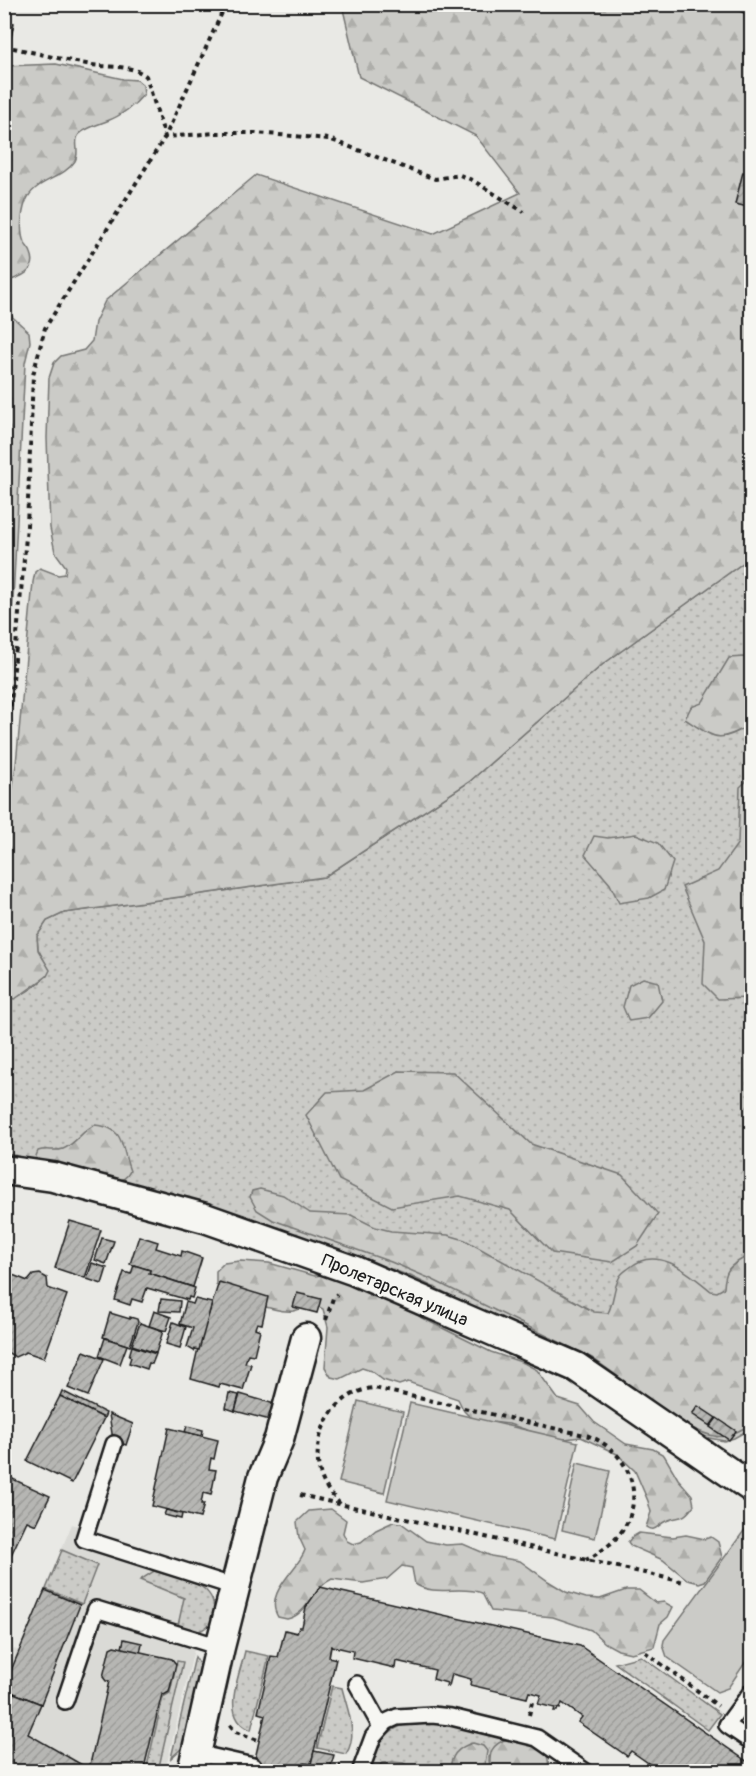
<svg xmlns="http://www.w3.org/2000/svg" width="756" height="1776" viewBox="0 0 756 1776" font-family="Pangolin,sans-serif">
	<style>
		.built { fill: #dadad6 }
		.grass { fill: url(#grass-dots); stroke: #747472; stroke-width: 1.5 }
		.forest { fill: url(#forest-firs); stroke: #747472; stroke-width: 1.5 }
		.pitch { fill: #cbcbc7; stroke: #747472; stroke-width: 1.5 }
		.building { fill: url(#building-hatch); stroke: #1c1c1c; stroke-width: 1.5 }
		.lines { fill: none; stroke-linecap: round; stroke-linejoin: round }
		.lane-casing { stroke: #1c1c1c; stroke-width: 20 }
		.street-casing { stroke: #1c1c1c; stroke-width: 33 }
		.path { stroke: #1c1c1c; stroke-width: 4; stroke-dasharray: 4.5 4.5; stroke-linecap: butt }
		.lane { stroke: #f6f6f2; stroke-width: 15 }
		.street { stroke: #f6f6f2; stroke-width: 28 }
		.labels { text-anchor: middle; stroke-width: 5; stroke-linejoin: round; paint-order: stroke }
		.street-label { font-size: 18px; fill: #1c1c1c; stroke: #f6f6f2 }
	</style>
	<defs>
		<pattern id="grass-dots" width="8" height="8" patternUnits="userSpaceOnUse" patternTransform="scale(1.5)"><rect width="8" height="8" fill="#cbcbc7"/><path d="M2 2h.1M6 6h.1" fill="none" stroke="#aeaeaa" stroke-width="1.8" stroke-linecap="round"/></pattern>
		<pattern id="forest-firs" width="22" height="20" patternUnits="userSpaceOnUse" patternTransform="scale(1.5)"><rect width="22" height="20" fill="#cbcbc7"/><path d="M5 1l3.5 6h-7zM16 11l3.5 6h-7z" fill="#aeaeaa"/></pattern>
		<pattern id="building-hatch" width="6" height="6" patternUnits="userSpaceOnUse" patternTransform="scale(1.5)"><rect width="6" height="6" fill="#b6b6b3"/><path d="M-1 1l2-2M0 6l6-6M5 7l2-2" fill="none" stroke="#9c9c99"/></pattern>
	</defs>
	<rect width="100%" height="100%" fill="#e9e9e5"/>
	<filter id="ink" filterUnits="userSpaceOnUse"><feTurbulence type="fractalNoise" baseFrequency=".0167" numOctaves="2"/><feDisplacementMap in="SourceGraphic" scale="12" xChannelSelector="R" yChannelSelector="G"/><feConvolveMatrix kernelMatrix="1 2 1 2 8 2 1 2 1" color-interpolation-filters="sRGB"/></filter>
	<g filter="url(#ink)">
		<path class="built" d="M 72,1524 L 100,1533 L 107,1539 L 213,1570 L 165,1771 L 5,1771 L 4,1645 L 19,1651 Z"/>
		<g class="grass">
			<path d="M 751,557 L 752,1428 L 734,1438 L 724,1441 L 709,1438 L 685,1429 L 586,1359 L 410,1276 L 322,1245 L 23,1159 L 5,1156 L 4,996 L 12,999 C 23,995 45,982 49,970 L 38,949 L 37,936 L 47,921 L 64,913 L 324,877 L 469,782 L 602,665 Z"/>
			<path d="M 62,1550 L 97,1565 L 82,1604 L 46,1589 Z"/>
			<path d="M 154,1571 C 169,1576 190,1579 203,1588 C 220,1601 218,1626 196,1632 C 190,1633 183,1631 177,1630 L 184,1598 L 140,1580 Z"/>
			<path d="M 245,1651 L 269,1656 L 251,1730 C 219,1718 240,1675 245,1651 Z"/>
			<path d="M 641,1656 L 720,1714 L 708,1730 L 615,1663 Z"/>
			<path d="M 195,1657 L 201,1667 L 202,1675 L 183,1747 L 171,1758 Z"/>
			<path d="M 177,1661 L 183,1662 L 158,1771 L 146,1771 L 163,1697 L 170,1693 Z"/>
			<path d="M 332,1686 L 342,1688 C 347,1709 359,1735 346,1754 L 317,1748 Z"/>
			<path d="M 432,1720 L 509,1738 L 489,1757 L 490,1771 L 367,1772 C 381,1732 390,1725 432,1720 Z"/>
		</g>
		<g class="forest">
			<path d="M 342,5 L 751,5 L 751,557 L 602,665 L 469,782 L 324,877 L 64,913 L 47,921 L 37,936 L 38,950 L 50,970 L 47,976 L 15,999 L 5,996 L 5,829 L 8,820 L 16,764 L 33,582 L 35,572 L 40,568 L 58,575 L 65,574 L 66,567 L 55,552 L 50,528 L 47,438 L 49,378 L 54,363 L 61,356 L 84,350 L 92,341 L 95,322 L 105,301 L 256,175 L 433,234 L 520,193 L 476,136 L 359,77 Z"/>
			<path d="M 56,64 L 123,79 L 137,80 L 143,85 L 144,94 C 135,105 121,116 107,121 C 99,124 89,127 82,132 C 71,139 81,151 75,161 C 64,178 39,179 28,197 C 22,207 19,231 24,242 C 26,246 30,249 31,253 C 39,272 18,278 5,282 L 5,66 Z"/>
			<path d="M 5,310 L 29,332 L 30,342 L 25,363 L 13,599 L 5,698 Z"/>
			<path d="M 744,657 L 751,661 L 751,724 C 718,744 716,739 685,719 L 691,707 L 702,703 L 729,658 Z"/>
			<path d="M 751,777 L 751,998 L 718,999 L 703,984 L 705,941 L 682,887 L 718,871 L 738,843 L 740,787 Z"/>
			<path d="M 636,834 L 658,843 L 673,862 L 664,890 L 649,898 L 619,903 L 610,884 L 585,855 L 594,836 L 608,838 Z"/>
			<path d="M 643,978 L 658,982 L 662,1001 L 648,1018 L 629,1021 L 623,1007 L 629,985 Z"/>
			<path d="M 399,1071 L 453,1072 L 531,1144 L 622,1175 L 658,1214 L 637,1246 L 612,1262 L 552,1253 L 510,1210 L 460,1196 L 392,1207 L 339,1180 L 306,1115 L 327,1092 L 364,1090 Z"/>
			<path d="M 95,1125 C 126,1127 121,1148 130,1171 C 127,1178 122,1180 115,1182 L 38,1163 L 36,1156 L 38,1151 C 47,1148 55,1152 63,1149 C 76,1144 83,1129 95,1125 Z"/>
			<path d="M 260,1189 L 283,1195 L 310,1213 L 351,1215 L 375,1227 L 391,1231 L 448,1235 L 465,1240 L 594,1312 L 608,1313 C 614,1302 613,1289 619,1278 C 621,1273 625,1271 629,1268 C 657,1244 689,1273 711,1291 L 717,1292 L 724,1288 C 725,1265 733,1265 751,1254 L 751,1424 C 724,1441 715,1440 686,1425 L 592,1358 L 431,1279 L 391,1262 L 273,1220 L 257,1210 L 250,1197 L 252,1191 Z"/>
			<path d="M 240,1261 L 269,1263 L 315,1276 L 335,1273 L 391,1297 L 422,1318 L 491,1352 L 524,1363 L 537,1370 L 558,1399 L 580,1406 L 594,1422 L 626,1444 L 653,1449 L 664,1455 L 678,1479 L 692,1495 L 694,1505 C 681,1523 681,1514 666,1521 C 657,1525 656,1533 646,1527 L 651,1512 L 648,1501 L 635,1471 L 617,1454 L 581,1437 L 556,1440 L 509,1424 L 473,1420 L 464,1411 L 458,1399 L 408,1382 L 399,1385 L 383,1380 L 371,1371 L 362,1368 L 340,1379 L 331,1377 L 325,1367 L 328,1327 L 323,1309 L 311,1303 C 305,1307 300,1310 293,1311 C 276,1313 228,1296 216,1284 L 216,1271 L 224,1263 Z"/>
			<path d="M 331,1509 L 346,1520 L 343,1533 L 347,1541 L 353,1544 L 361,1542 L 376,1530 L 393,1522 L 401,1523 L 426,1541 L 446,1545 L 463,1544 L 491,1556 L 520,1561 L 548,1581 L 566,1592 L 586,1598 L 600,1599 L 626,1590 L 639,1590 L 656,1603 L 664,1602 L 673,1607 L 668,1617 L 660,1624 L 654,1647 L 631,1653 L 618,1650 L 605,1643 L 591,1630 L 553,1617 L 491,1611 L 482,1593 C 460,1585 435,1597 415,1584 L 412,1568 L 402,1566 L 387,1579 L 363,1583 L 332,1579 C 313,1587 308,1615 287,1619 L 278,1617 C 263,1593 299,1569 305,1550 L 299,1537 L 297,1522 L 309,1511 Z"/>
			<path d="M 639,1533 L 673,1537 L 686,1535 L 705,1539 L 711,1537 L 718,1542 L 722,1557 L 705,1581 L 699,1583 L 688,1580 L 663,1560 L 631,1546 L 628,1542 L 632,1537 Z"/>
			<path d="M 509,1738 C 527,1742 555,1746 547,1771 L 490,1771 C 489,1752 490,1745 509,1738 Z"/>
			<path d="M 473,1743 L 483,1746 L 487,1751 L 484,1771 L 450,1771 C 450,1756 458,1747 473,1743 Z"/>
			<path d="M 392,1762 L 403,1763 L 416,1771 L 372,1771 L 383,1763 Z"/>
		</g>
		<g class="pitch">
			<path d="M 358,1401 L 403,1412 L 384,1493 L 339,1482 Z"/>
			<path d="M 410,1403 L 578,1442 L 555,1539 L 387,1500 Z"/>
			<path d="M 577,1463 L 610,1471 L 595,1538 L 562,1530 Z"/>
			<path d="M 751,1525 L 751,1654 L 728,1688 L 717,1692 L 667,1657 L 663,1645 L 664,1640 L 746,1528 Z"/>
		</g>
		<g class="building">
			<path d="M 4,22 L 14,23 L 11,38 L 4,37 Z"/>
			<path d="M 750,37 L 752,38 L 752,55 L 744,52 Z"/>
			<path d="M 743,172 L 752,175 L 752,196 L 748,207 L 735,204 Z"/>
			<path d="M 70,1221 L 101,1230 L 85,1278 L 55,1268 Z"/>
			<path d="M 139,1236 L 158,1242 L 156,1248 L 181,1256 L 182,1251 L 202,1258 L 193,1287 L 149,1273 L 150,1270 L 130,1264 Z"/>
			<path d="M 102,1238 L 114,1241 L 106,1264 L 95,1260 Z"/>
			<path d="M 92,1263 L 107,1268 L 102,1284 L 87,1279 Z"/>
			<path d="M 134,1265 L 150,1270 L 149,1273 L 195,1288 L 192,1298 L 189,1297 L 188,1300 L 147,1288 L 142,1302 L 132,1299 L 130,1305 L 115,1300 L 124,1272 L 131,1274 Z"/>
			<path d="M 10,1274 L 28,1281 L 33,1275 L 40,1274 L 47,1278 L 48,1288 L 67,1295 L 44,1358 L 26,1352 L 15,1357 L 7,1352 L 4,1344 L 4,1288 Z"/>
			<path d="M 219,1282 L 268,1297 L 262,1324 L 257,1323 L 255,1328 L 260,1330 L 254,1355 L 248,1354 L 245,1363 L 251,1364 L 243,1390 L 220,1384 L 219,1387 L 191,1379 L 199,1344 Z"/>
			<path d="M 297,1293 L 321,1299 L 317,1313 L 293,1307 Z"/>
			<path d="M 161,1299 L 180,1301 L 179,1312 L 159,1311 Z"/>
			<path d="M 195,1299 L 212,1303 L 199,1350 L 195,1349 L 194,1351 L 187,1347 L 193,1328 L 180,1324 L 186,1302 L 193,1304 Z"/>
			<path d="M 154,1311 L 171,1317 L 166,1331 L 149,1326 Z"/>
			<path d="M 110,1313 L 130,1319 L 130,1317 L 137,1319 L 138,1322 L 130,1346 L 103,1337 Z"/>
			<path d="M 173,1322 L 186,1327 L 180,1348 L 166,1344 Z"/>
			<path d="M 140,1323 L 163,1331 L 156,1353 L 132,1345 Z"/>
			<path d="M 105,1338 L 127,1345 L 120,1364 L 99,1356 Z"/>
			<path d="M 132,1346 L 156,1354 L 152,1364 L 149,1363 L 147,1369 L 129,1363 L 131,1357 L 129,1356 Z"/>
			<path d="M 84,1351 L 104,1359 L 88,1396 L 68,1388 Z"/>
			<path d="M 62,1391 L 106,1413 L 104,1418 L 60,1396 Z"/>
			<path d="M 229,1393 L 239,1395 L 235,1411 L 226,1408 Z"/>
			<path d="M 240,1394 L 278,1405 L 274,1421 L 235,1411 Z"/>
			<path d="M 60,1396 L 104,1418 L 72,1483 L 27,1461 Z"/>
			<path d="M 698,1406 L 716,1418 L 710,1426 L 692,1414 Z"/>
			<path d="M 109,1414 L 133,1424 L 126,1445 L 113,1440 Z"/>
			<path d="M 717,1418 L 736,1431 L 729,1440 L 710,1427 Z"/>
			<path d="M 187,1426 L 203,1430 L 202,1436 L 185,1432 Z"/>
			<path d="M 169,1428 L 218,1440 L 214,1459 L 211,1458 L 209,1469 L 216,1470 L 211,1495 L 203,1493 L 201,1504 L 204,1504 L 200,1518 L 152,1506 Z"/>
			<path d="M 4,1475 L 50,1496 L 36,1525 L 27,1521 L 5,1568 Z"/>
			<path d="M 166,1510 L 182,1514 L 181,1519 L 164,1515 Z"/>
			<path d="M 320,1587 L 580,1646 L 752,1765 L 752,1772 L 661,1772 L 631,1751 L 627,1756 L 578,1722 L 582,1717 L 562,1703 L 560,1709 L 558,1708 L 557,1711 L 554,1711 L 555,1708 L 538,1704 L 541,1695 L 529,1692 L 527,1698 L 470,1685 L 471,1679 L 452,1674 L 449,1686 L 446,1686 L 447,1683 L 433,1679 L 435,1670 L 396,1661 L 395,1668 L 352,1658 L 353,1651 L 331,1646 L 329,1657 L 336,1659 L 311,1764 L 304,1763 L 302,1772 L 252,1772 L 265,1715 L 258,1713 L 271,1656 L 278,1657 L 285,1630 L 297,1633 L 299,1627 L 302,1627 L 306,1607 Z"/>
			<path d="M 45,1590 L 80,1605 L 41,1704 L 4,1689 L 4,1687 Z"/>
			<path d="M 124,1639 L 142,1643 L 140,1653 L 122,1648 Z"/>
			<path d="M 114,1646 L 172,1659 L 176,1664 L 169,1692 L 164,1695 L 162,1694 L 143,1772 L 4,1772 L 4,1689 L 41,1704 L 28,1734 L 89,1769 L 109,1681 L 106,1681 L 103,1677 L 110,1648 Z"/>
			<path d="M 314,1751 L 334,1755 L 330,1769 L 311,1764 Z"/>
		</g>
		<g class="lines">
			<defs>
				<g id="lane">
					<path d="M 746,4 L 752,5"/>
					<path d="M 114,1444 L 84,1539 L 235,1587"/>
					<path d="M 357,1684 L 381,1727"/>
					<path d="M 752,1691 L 727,1725 L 752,1742"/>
					<path d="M 65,1701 L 96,1609 L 220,1647"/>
					<path d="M 196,1753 L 253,1766"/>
					<path d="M 360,1772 L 373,1737 L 386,1722 L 397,1717 L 432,1715 L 451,1717 L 537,1738 L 586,1772"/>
				</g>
				<g id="street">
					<path d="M 4,1170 L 53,1177 L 205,1218 L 355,1271 L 576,1367 L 752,1488"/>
					<path d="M 192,1772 L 220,1647 L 263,1477 L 279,1439 L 306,1338"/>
				</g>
			</defs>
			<use href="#lane" class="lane-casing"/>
			<use href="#street" class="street-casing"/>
			<g class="path">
				<path d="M 4,46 C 33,52 63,60 92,65 C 111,68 130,64 146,76 L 165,137 L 216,133 L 256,133 L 329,139 L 435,179 L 460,175 L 472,180 L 524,212"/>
				<path d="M 4,778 L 27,526 L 33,375 L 45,328 L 165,137 L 226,4"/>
				<path d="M 326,1320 L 333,1298 L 337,1294"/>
				<path d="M 300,1495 L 684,1582"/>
				<path d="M 340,1504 C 334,1497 327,1490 323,1481 C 306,1443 331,1392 374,1388 L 589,1436 C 628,1451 647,1495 622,1531 C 613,1544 599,1553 586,1560"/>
				<path d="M 645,1652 L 718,1706"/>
				<path d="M 529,1715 L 532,1702"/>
				<path d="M 230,1725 L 236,1732 L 258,1740"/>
				<path d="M 334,1772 L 336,1766 L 341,1766"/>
			</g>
			<use href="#lane" class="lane"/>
			<use href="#street" class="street"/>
		</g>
	</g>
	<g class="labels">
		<g class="street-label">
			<text transform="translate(395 1290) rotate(23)" y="6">Пролетарская улица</text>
		</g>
	</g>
	<rect width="756" height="1776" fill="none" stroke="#f6f6f2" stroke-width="24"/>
	<rect x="12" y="12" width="732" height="1752" fill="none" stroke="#1c1c1c" stroke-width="2" filter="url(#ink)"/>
</svg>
